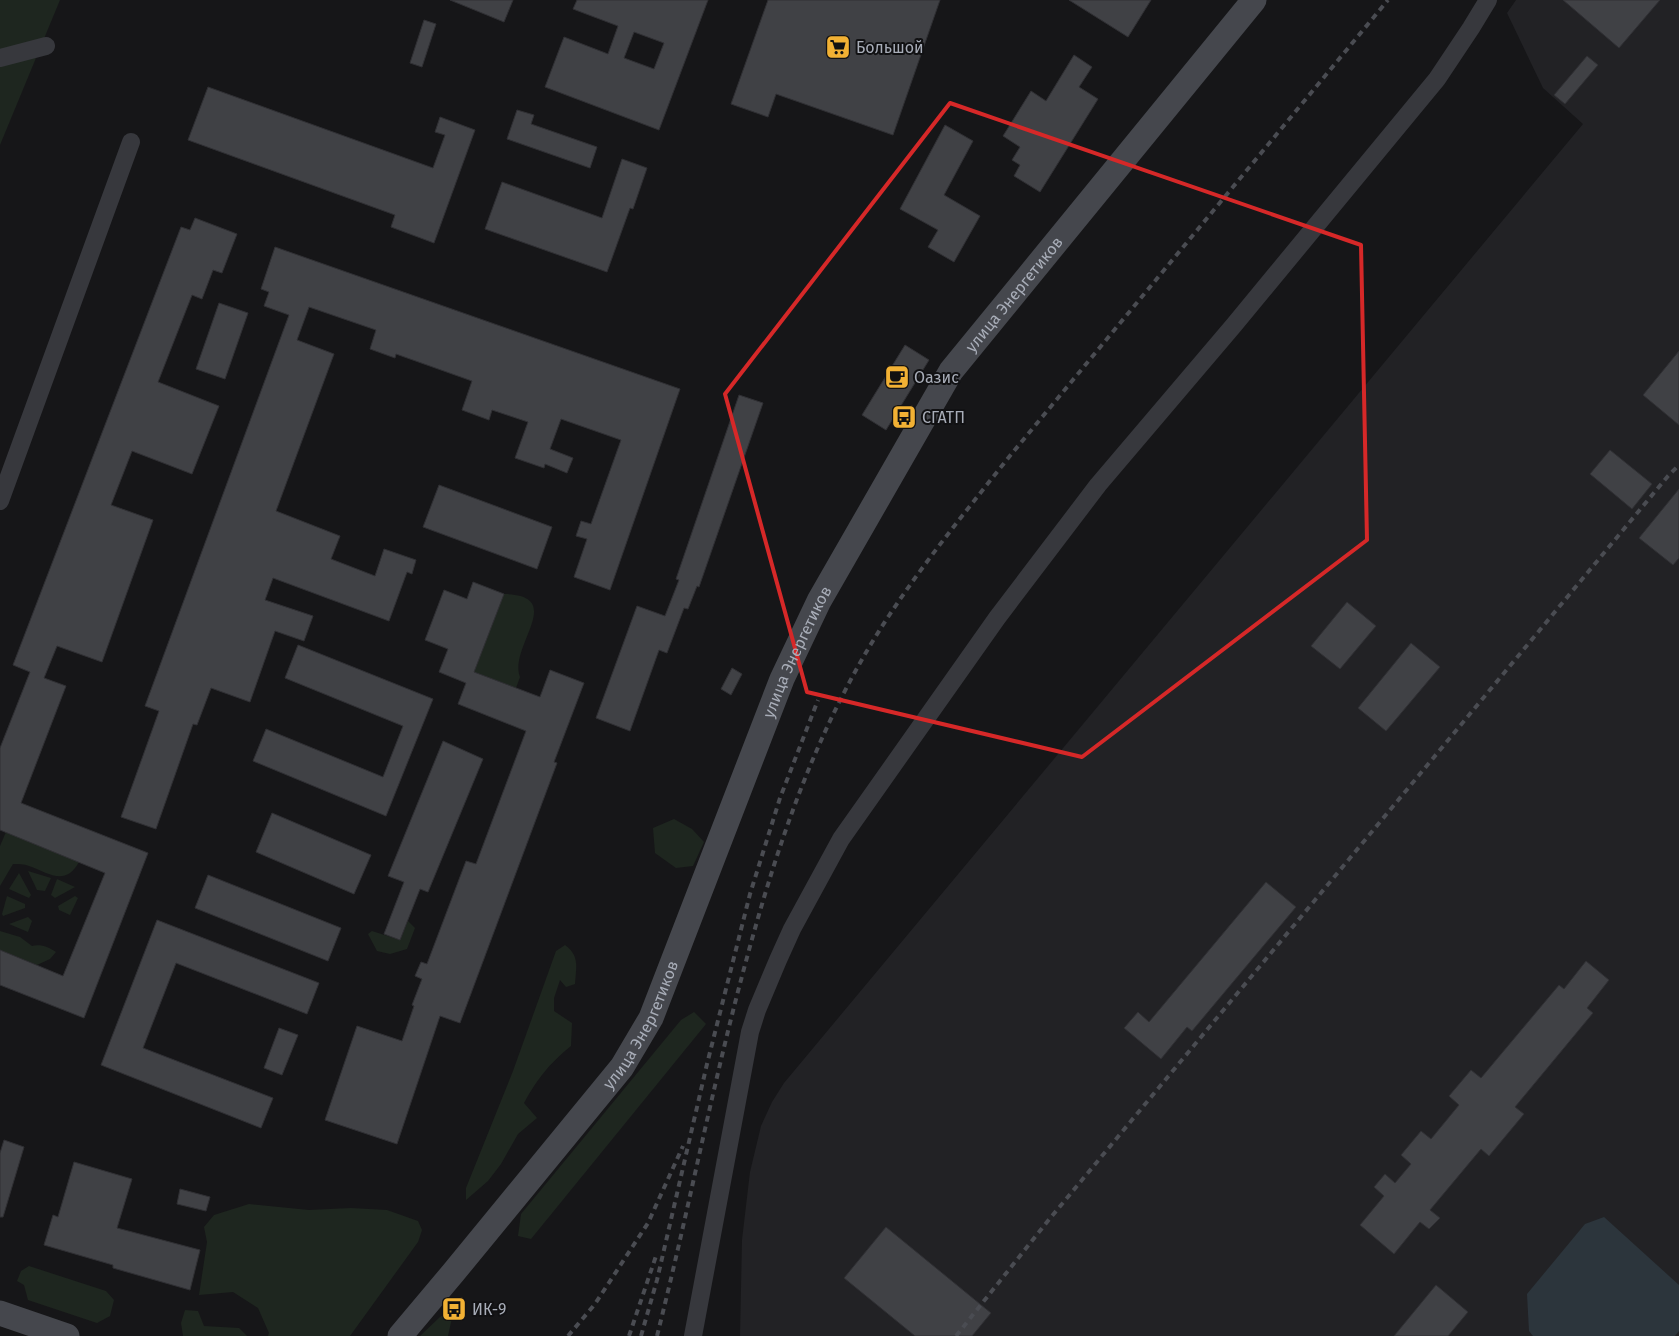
<svg xmlns="http://www.w3.org/2000/svg" width="1679" height="1336" viewBox="0 0 1679 1336" font-family="'Fira Sans',sans-serif">
	<style>
		.built { fill: #222225 }
		.green { fill: #1e261f }
		.water { fill: #2c353c }
		.building { fill: #404145; stroke: #303034; fill-rule: evenodd }
		.lines { fill: none; stroke-linecap: round; stroke-linejoin: round }
		.street { stroke: #37383d; stroke-width: 18 }
		.secondary { stroke: #45474d; stroke-width: 25 }
		.rail { stroke: #4a4c52; stroke-width: 4; stroke-dasharray: 6 5; stroke-linecap: butt }
		.marked { fill: none; stroke: #d62828; stroke-width: 4; stroke-linejoin: round }
		.labels { text-anchor: middle; stroke-width: 4; stroke-linejoin: round; paint-order: stroke }
		.poi-label { font-size: 16px; fill: #a8adb8; stroke: #111113; text-anchor: start }
		.street-label { font-size: 16px; fill: #a8adb8; stroke: #111113 }
	</style>
	<rect width="100%" height="100%" fill="#161618"/>
	<path class="built" d="M 1516,0 L 1679,0 L 1679,1336 L 740,1336 L 742,1240 L 750,1172 L 761,1126 L 772,1102 L 784,1083 L 1583,124 L 1543,88 L 1507,13 Z"/>
	<g class="green">
		<path d="M 0,0 L 60,0 L 0,145 Z"/>
		<path d="M 504,594 C 568,595 508,647 520,677 L 516,688 L 474,672 Z"/>
		<path d="M 674,819 L 692,829 L 704,842 L 693,866 L 676,868 L 655,853 L 653,828 Z"/>
		<path d="M 6,832 L 79,862 C 65,887 49,873 29,866 C 24,864 19,864 13,864 L 0,886 L 0,846 Z"/>
		<path d="M 28,871 L 51,878 L 45,891 L 37,890 Z"/>
		<path d="M 19,873 L 31,895 L 29,898 L 9,889 Z"/>
		<path d="M 57,879 L 75,887 L 55,898 L 51,895 Z"/>
		<path d="M 7,896 L 25,904 L 25,908 L 3,916 L 2,914 Z"/>
		<path d="M 75,896 L 78,898 L 70,915 L 59,910 L 58,906 Z"/>
		<path d="M 28,917 L 32,921 L 28,932 L 9,924 Z"/>
		<path d="M 408,921 L 415,928 L 407,949 L 390,954 L 377,951 L 368,934 L 372,931 L 400,940 Z"/>
		<path d="M 0,931 L 20,937 L 32,946 C 41,944 48,947 56,952 L 50,959 L 37,965 L 0,950 Z"/>
		<path d="M 565,945 C 580,956 576,967 575,984 L 566,987 L 560,980 L 554,998 L 554,1011 L 572,1023 L 571,1046 C 549,1064 538,1078 524,1103 L 537,1118 L 518,1134 L 501,1164 L 488,1181 L 466,1200 L 466,1188 L 513,1071 L 556,951 Z"/>
		<path d="M 694,1012 L 706,1024 L 531,1239 L 518,1236 L 521,1214 L 681,1020 Z"/>
		<path d="M 249,1204 L 309,1210 L 351,1208 L 387,1210 L 418,1221 L 422,1230 L 418,1242 L 350,1336 L 268,1336 L 269,1333 L 258,1308 L 233,1292 L 199,1295 L 207,1242 L 204,1227 L 214,1215 Z"/>
		<path d="M 29,1266 L 106,1291 L 114,1300 L 110,1316 L 97,1323 L 28,1300 L 24,1285 L 17,1281 L 21,1271 Z"/>
		<path d="M 454,1309 L 448,1336 L 420,1336 L 440,1317 Z"/>
		<path d="M 185,1310 L 198,1311 L 204,1326 L 239,1328 L 247,1336 L 183,1336 L 181,1323 Z"/>
	</g>
	<path class="water" d="M 1604,1217 L 1679,1285 L 1679,1331 L 1675,1336 L 1533,1336 L 1529,1331 L 1527,1294 L 1585,1224 Z"/>
	<g class="building">
		<path d="M 450,0 L 513,0 L 504,22 Z"/>
		<path d="M 577,0 L 708,0 L 659,130 L 545,87 L 564,37 L 608,54 L 618,26 L 573,9 ZM 634,32 L 664,43 L 654,69 L 624,58 Z"/>
		<path d="M 768,0 L 940,0 L 893,135 L 776,94 L 768,117 L 731,104 Z"/>
		<path d="M 1069,0 L 1151,0 L 1128,37 Z"/>
		<path d="M 1563,0 L 1660,0 L 1619,48 Z"/>
		<path d="M 424,20 L 436,24 L 422,67 L 410,63 Z"/>
		<path d="M 1074,55 L 1092,67 L 1079,87 L 1098,99 L 1040,192 L 1014,176 L 1020,165 L 1012,160 L 1020,147 L 1003,136 L 1031,91 L 1046,101 Z"/>
		<path d="M 1587,56 L 1598,65 L 1565,104 L 1554,95 Z"/>
		<path d="M 208,87 L 433,168 L 445,135 L 435,132 L 440,117 L 475,130 L 434,243 L 391,227 L 395,215 L 188,140 Z"/>
		<path d="M 517,110 L 534,115 L 531,124 L 597,147 L 590,168 L 507,139 Z"/>
		<path d="M 945,125 L 973,141 L 944,195 L 980,216 L 954,262 L 928,247 L 938,230 L 900,209 Z"/>
		<path d="M 622,159 L 647,168 L 633,209 L 630,208 L 607,272 L 485,229 L 502,182 L 602,218 Z"/>
		<path d="M 195,218 L 237,234 L 222,273 L 213,270 L 202,299 L 192,295 L 158,382 L 219,406 L 192,474 L 132,451 L 111,505 L 153,520 L 102,662 L 57,646 L 44,678 L 66,686 L 21,803 L 148,853 L 84,1018 L 0,985 L 0,950 L 63,976 L 105,873 L 0,830 L 0,748 L 30,672 L 13,665 L 181,227 L 190,230 Z"/>
		<path d="M 275,247 L 680,389 L 610,590 L 574,577 L 587,539 L 576,536 L 581,521 L 591,524 L 621,440 L 561,419 L 550,449 L 573,458 L 567,473 L 545,464 L 544,468 L 515,458 L 528,422 L 492,410 L 489,420 L 462,410 L 472,381 L 396,354 L 395,358 L 370,349 L 376,330 L 309,307 L 297,340 L 334,354 L 276,511 L 340,536 L 331,559 L 375,576 L 384,549 L 416,560 L 412,574 L 407,572 L 389,621 L 273,578 L 265,600 L 313,616 L 304,641 L 275,631 L 250,702 L 211,688 L 197,725 L 193,724 L 156,829 L 121,817 L 159,711 L 145,706 L 289,315 L 264,306 L 269,292 L 261,289 Z"/>
		<path d="M 219,303 L 248,313 L 225,379 L 196,369 Z"/>
		<path d="M 905,345 L 929,360 L 886,430 L 862,415 Z"/>
		<path d="M 1679,351 L 1679,425 L 1643,395 Z"/>
		<path d="M 739,395 L 763,403 L 699,587 L 697,586 L 688,609 L 684,608 L 667,653 L 659,650 L 630,731 L 596,718 L 637,606 L 665,616 L 679,580 L 676,579 Z"/>
		<path d="M 1610,450 L 1652,484 L 1632,509 L 1590,474 Z"/>
		<path d="M 439,485 L 552,527 L 537,569 L 423,527 Z"/>
		<path d="M 1679,489 L 1679,558 L 1673,565 L 1639,538 Z"/>
		<path d="M 473,582 L 504,594 L 474,672 L 540,697 L 550,670 L 584,683 L 554,762 L 557,763 L 460,1023 L 440,1016 L 397,1144 L 325,1120 L 357,1026 L 402,1041 L 414,1006 L 412,1005 L 422,979 L 415,976 L 421,962 L 427,964 L 466,861 L 476,864 L 526,731 L 458,704 L 466,683 L 439,672 L 448,649 L 425,640 L 444,590 L 467,599 Z"/>
		<path d="M 1347,602 L 1376,626 L 1340,669 L 1311,646 Z"/>
		<path d="M 1411,643 L 1440,667 L 1386,731 L 1358,708 Z"/>
		<path d="M 298,645 L 433,699 L 386,816 L 253,761 L 266,729 L 383,777 L 403,726 L 285,678 Z"/>
		<path d="M 732,668 L 742,674 L 731,695 L 721,689 Z"/>
		<path d="M 443,741 L 483,759 L 428,892 L 420,889 L 400,940 L 384,934 L 404,882 L 388,876 Z"/>
		<path d="M 272,813 L 371,855 L 354,894 L 256,852 Z"/>
		<path d="M 208,875 L 341,928 L 328,961 L 195,908 Z"/>
		<path d="M 1266,882 L 1296,907 L 1192,1031 L 1187,1027 L 1161,1059 L 1124,1028 L 1138,1012 L 1149,1022 Z"/>
		<path d="M 157,920 L 319,983 L 307,1014 L 176,963 L 143,1048 L 273,1098 L 261,1128 L 101,1065 Z"/>
		<path d="M 1586,961 L 1609,980 L 1587,1008 L 1593,1013 L 1515,1107 L 1524,1114 L 1489,1156 L 1481,1149 L 1430,1210 L 1440,1218 L 1429,1229 L 1420,1222 L 1394,1254 L 1360,1225 L 1384,1196 L 1374,1187 L 1385,1174 L 1395,1183 L 1411,1164 L 1401,1155 L 1421,1131 L 1431,1139 L 1459,1105 L 1449,1096 L 1471,1070 L 1481,1078 L 1559,985 L 1564,989 Z"/>
		<path d="M 279,1028 L 298,1035 L 282,1075 L 264,1068 Z"/>
		<path d="M 4,1140 L 24,1147 L 3,1217 L 0,1217 L 0,1153 Z"/>
		<path d="M 74,1162 L 132,1179 L 117,1228 L 200,1250 L 190,1290 L 113,1268 L 113,1265 L 44,1245 L 53,1215 L 58,1217 Z"/>
		<path d="M 180,1189 L 210,1197 L 206,1211 L 177,1204 Z"/>
		<path d="M 886,1227 L 991,1313 L 972,1336 L 915,1336 L 844,1278 Z"/>
		<path d="M 1436,1285 L 1468,1312 L 1448,1336 L 1394,1336 Z"/>
	</g>
	<g class="lines">
		<g class="street">
			<path d="M 0,58 L 46,46"/>
			<path d="M 0,501 L 131,142"/>
			<path d="M 693,1336 L 750,1032 L 757,1010 L 778,960 L 792,929 L 841,839 L 997,618 L 1098,485 L 1234,325 L 1437,79 L 1471,28 L 1488,0"/>
		</g>
		<g class="secondary">
			<path d="M 0,1313 L 67,1336"/>
			<path id="s1" d="M 400,1336 L 453,1273 L 622,1067 L 651,1018 L 782,679 L 819,601 L 951,371 L 1254,0"/>
		</g>
		<g class="rail">
			<path d="M 568,1336 L 595,1304 L 648,1223 L 683,1146"/>
			<path d="M 629,1336 L 657,1253"/>
			<path d="M 641,1336 L 657,1280 L 707,1064 L 750,894 L 780,798 L 818,700"/>
			<path d="M 657,1336 C 685,1225 707,1113 735,1003 C 763,894 795,785 848,685 C 891,602 951,530 1009,457 L 1388,0"/>
			<path d="M 956,1336 L 1047,1222 L 1668,476 L 1679,465"/>
		</g>
	</g>
	<path class="marked" d="M 950,103 L 1361,245 L 1367,540 L 1082,757 L 807,692 L 725,394 Z"/>
	<defs>
		<symbol id="supermarket-square" viewBox="-11 -11 22 22"><rect x="-9" y="-9" width="18" height="18" rx="4" fill="#f2b134" stroke="#111113"/><path d="M-6-5.5h2.5l.6 2H6L4.5 2H-2.5L-4.4-4H-6ZM-1.5 3.2a1.3 1.3 0 1 0 .1 0ZM3 3.2a1.3 1.3 0 1 0 .1 0Z" fill="#111"/></symbol>
		<symbol id="cafe-square" viewBox="-11 -11 22 22"><rect x="-9" y="-9" width="18" height="18" rx="4" fill="#f2b134" stroke="#111113"/><path d="M-5.5-4.5H6V0H3Q3 3.5 0 3.5H-2.5Q-5.5 3.5-5.5 0ZM3-3.2v2h1.7v-2ZM-6 4.5H4V6H-6Z" fill="#111"/></symbol>
		<symbol id="bus-square" viewBox="-11 -11 22 22"><rect x="-9" y="-9" width="18" height="18" rx="4" fill="#f2b134" stroke="#111113"/><path d="M-5-6H5V4H4V6H2V4H-2V6H-4V4H-5ZM-3.5-4V0h7V-4ZM-3.5 1.2v1.5H-2V1.2ZM2 1.2v1.5H3.5V1.2Z" fill="#111"/></symbol>
	</defs>
	<g fill-rule="evenodd">
		<use href="#supermarket-square" x="824" y="33" width="28" height="28"/>
		<use href="#cafe-square" x="883" y="363" width="28" height="28"/>
		<use href="#bus-square" x="890" y="403" width="28" height="28"/>
		<use href="#bus-square" x="440" y="1295" width="28" height="28"/>
	</g>
	<g class="labels">
		<g class="poi-label">
			<text x="856" y="53">Большой</text>
			<text x="914" y="383">Оазис</text>
			<text x="922" y="423">СГАТП</text>
			<text x="472" y="1315">ИК-9</text>
		</g>
		<g class="street-label">
			<text dy="6" stroke="none"><textPath href="#s1" startOffset="1220">улица Энергетиков</textPath></text>
			<text dy="6" stroke="none"><textPath href="#s1" startOffset="800">улица Энергетиков</textPath></text>
			<text dy="6" stroke="none"><textPath href="#s1" startOffset="395">улица Энергетиков</textPath></text>
		</g>
	</g>
</svg>
